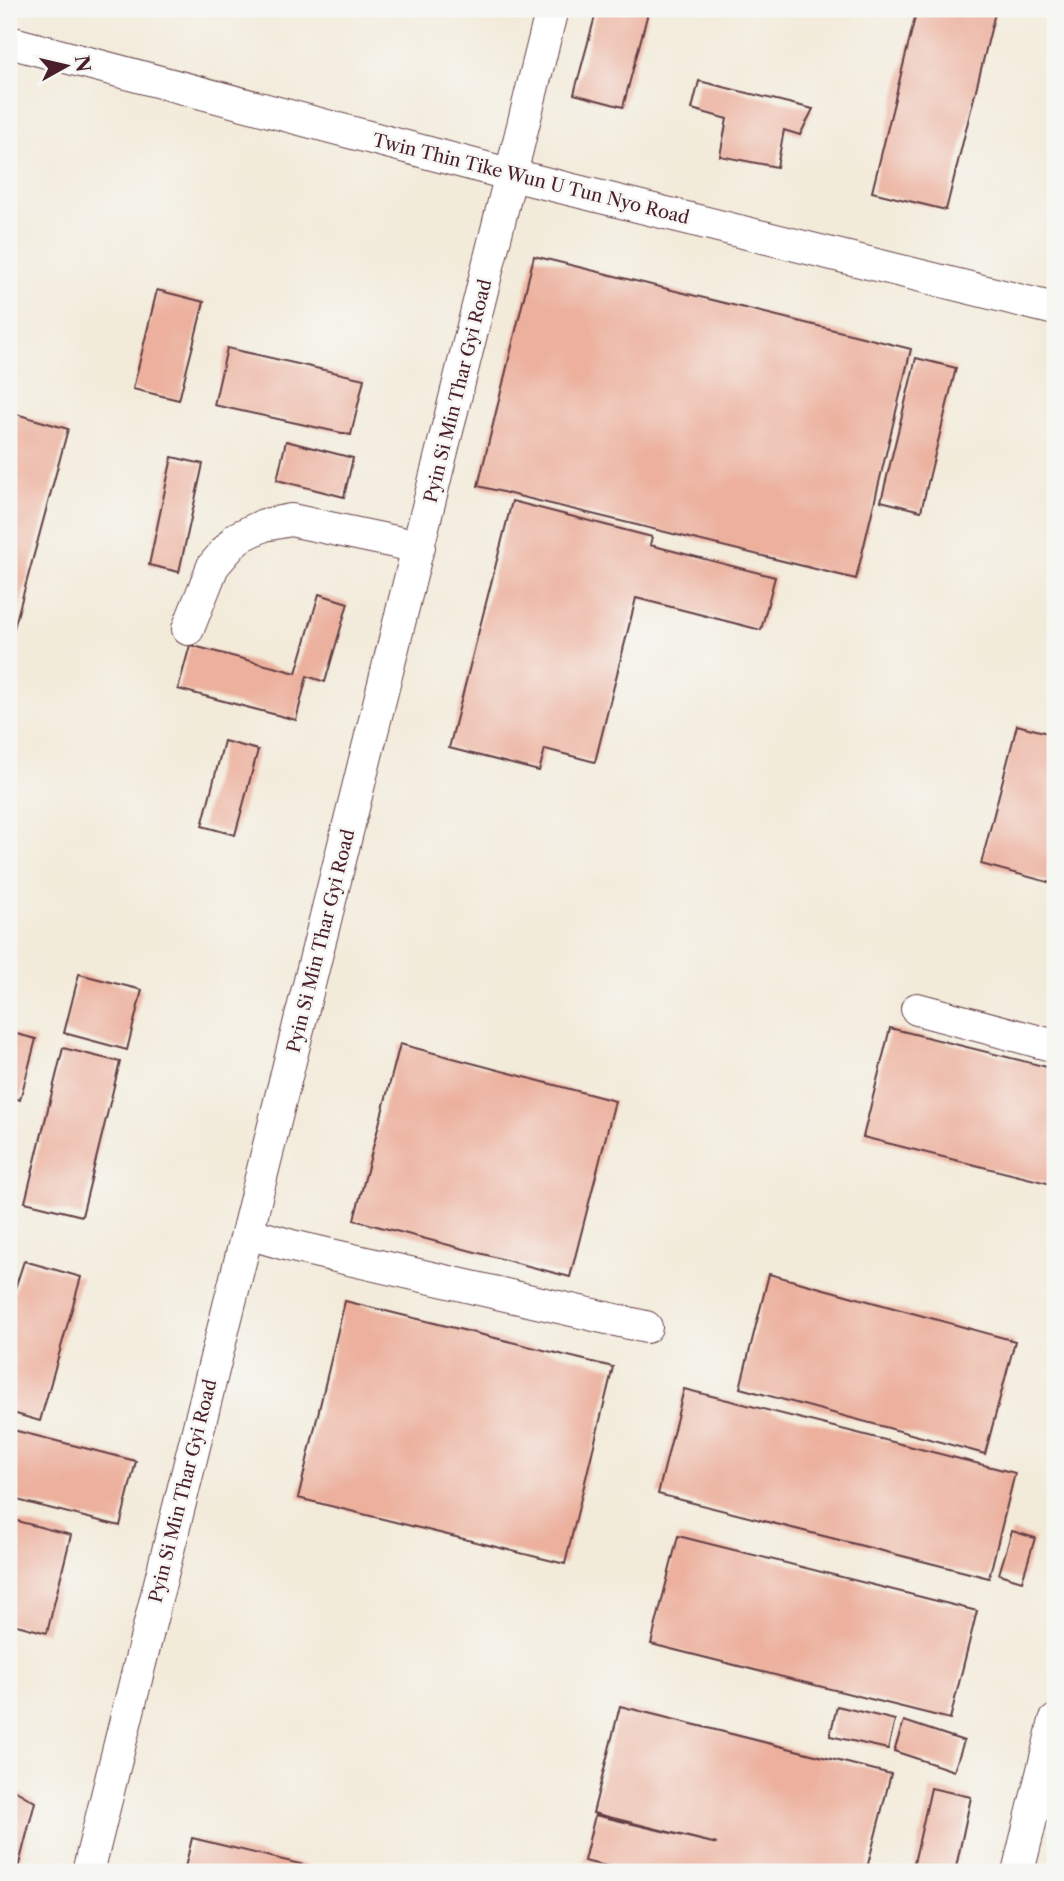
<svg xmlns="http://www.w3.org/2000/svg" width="1064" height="1881" viewBox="0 0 1064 1881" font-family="'Libre Caslon Text',serif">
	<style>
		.building { fill: #ecb09d }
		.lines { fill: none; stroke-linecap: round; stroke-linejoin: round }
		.minor-casing { stroke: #633e45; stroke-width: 34 }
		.minor { stroke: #fff; stroke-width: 32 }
		.labels { text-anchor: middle; stroke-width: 5; stroke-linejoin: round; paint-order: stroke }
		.street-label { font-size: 18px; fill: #4a1f2b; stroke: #f6f6f2 }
	</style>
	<rect width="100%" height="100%" fill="#f6f6f2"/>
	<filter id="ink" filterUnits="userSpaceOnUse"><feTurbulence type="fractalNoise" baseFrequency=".0143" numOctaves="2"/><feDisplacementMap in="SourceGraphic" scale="14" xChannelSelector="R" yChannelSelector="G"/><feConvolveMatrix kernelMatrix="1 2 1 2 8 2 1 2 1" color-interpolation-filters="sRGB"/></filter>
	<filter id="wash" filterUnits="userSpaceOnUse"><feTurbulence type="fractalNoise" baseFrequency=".00686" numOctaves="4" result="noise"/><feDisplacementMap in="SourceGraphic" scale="28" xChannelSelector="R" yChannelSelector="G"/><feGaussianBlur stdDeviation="1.57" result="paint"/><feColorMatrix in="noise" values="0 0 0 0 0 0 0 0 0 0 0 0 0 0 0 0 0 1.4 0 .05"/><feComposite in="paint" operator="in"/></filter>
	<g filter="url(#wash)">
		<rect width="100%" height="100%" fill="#f3ebda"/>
		<g id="blocks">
			<g class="building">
				<path d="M 597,9 L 649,9 L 623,107 L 574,94 Z"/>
				<path d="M 917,9 L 996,9 L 946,210 L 872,192 Z"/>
				<path d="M 699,81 L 813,109 L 800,135 L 784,130 L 777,167 L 720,156 L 727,119 L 692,109 Z"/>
				<path d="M 534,256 L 911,349 L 856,579 L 478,486 Z"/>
				<path d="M 157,290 L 204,302 L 179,400 L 133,389 Z"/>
				<path d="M 227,348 L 364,379 L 351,435 L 214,405 Z"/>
				<path d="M 916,358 L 956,368 L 921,511 L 881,501 Z"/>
				<path d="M 9,412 L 68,429 L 10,643 L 9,643 Z"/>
				<path d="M 286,441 L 353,458 L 344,497 L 277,480 Z"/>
				<path d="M 172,457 L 203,464 L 179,572 L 149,565 Z"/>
				<path d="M 512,501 L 652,537 L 650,545 L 775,577 L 761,630 L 636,598 L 595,762 L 545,749 L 539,771 L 449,748 Z"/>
				<path d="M 319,594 L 348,603 L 325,682 L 307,676 L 296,720 L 178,689 L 190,645 L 296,673 Z"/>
				<path d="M 1017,725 L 1055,735 L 1055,884 L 981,864 Z"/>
				<path d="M 224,741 L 258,750 L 235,835 L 202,826 Z"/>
				<path d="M 79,974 L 142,990 L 127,1050 L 64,1033 Z"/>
				<path d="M 890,1028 L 1055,1069 L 1055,1185 L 863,1137 Z"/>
				<path d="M 9,1032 L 36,1039 L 20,1100 L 9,1096 Z"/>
				<path d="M 400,1044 L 615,1101 L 570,1277 L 354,1220 Z"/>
				<path d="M 63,1048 L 120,1062 L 82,1216 L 25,1202 Z"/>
				<path d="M 24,1261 L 81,1277 L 40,1421 L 9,1412 L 9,1307 Z"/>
				<path d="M 769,1274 L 1015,1341 L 985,1454 L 740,1388 Z"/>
				<path d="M 345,1301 L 613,1367 L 565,1564 L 298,1498 Z"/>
				<path d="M 684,1389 L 1015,1473 L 989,1578 L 658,1494 Z"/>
				<path d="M 9,1429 L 136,1461 L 120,1526 L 9,1498 Z"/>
				<path d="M 9,1519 L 71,1535 L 47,1633 L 9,1623 Z"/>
				<path d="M 1012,1531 L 1035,1538 L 1022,1581 L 999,1574 Z"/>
				<path d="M 678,1536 L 977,1611 L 950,1719 L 651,1644 Z"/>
				<path d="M 620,1706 L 891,1774 L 866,1872 L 632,1872 L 584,1861 L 595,1815 L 717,1844 L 593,1813 Z"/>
				<path d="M 837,1706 L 895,1720 L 888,1749 L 830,1736 Z"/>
				<path d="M 904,1721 L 964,1741 L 954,1771 L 894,1751 Z"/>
				<path d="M 9,1787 L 35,1802 L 17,1872 L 9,1872 Z"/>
				<path d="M 931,1788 L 971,1797 L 955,1872 L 912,1872 Z"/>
				<path d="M 192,1838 L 329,1871 L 328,1872 L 184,1872 Z"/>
			</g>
		</g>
	</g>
	<g filter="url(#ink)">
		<use href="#blocks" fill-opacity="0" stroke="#633e45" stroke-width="2"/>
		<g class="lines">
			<defs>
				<g id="minor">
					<path d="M 9,42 L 512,175 L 1055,309"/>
					<path d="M 188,629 L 213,566 L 237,538 L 264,525 L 291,520 L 419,547"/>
					<path d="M 917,1009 L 1055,1046"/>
					<path d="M 248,1233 L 292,1246 L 646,1327"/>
					<path d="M 88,1872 L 552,9"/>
					<path d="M 1018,1872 L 1055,1721"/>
				</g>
			</defs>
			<use href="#minor" class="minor-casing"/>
			<use href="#minor" class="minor"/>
		</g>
	</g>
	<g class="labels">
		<g class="street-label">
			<text transform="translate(531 179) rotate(14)" y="6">Twin Thin Tike Wun U Tun Nyo Road</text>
			<text transform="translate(458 391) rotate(-76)" y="6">Pyin Si Min Thar Gyi Road</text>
			<text transform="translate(321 941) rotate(-76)" y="6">Pyin Si Min Thar Gyi Road</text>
			<text transform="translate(183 1491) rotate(-76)" y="6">Pyin Si Min Thar Gyi Road</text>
		</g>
	</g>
	<rect width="1064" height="1881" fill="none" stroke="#f6f6f2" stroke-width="35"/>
	<g transform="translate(66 66) rotate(82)" stroke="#f6f6f2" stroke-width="5" paint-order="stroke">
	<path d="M0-5L12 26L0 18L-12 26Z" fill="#4a1f2b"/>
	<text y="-10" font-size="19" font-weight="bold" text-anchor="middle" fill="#4a1f2b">N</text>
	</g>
</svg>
